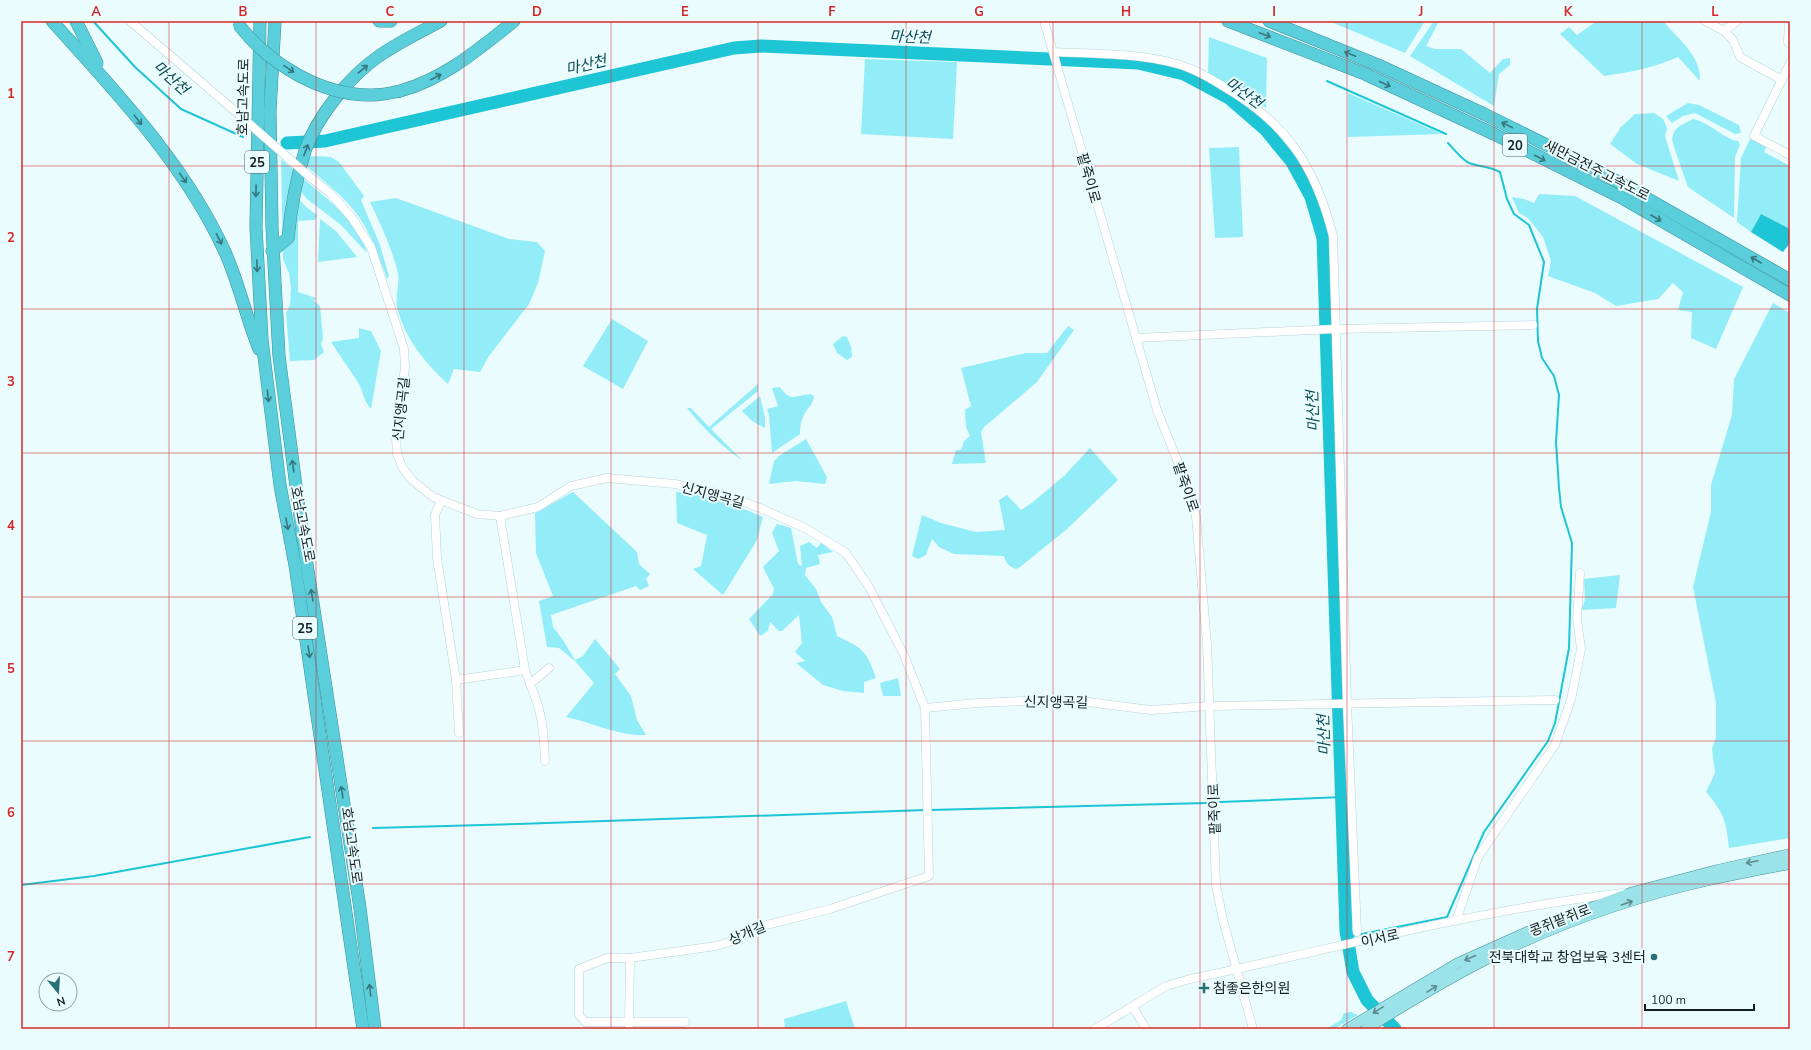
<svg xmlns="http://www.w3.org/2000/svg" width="1811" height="1050" viewBox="0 0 1811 1050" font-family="'Nunito Sans','Noto Sans KR',sans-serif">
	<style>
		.green { fill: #92edf8 }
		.water { fill: #1dc5d5 }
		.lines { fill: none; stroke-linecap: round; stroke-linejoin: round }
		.stream { stroke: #1dc5d5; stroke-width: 2 }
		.river { stroke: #1dc5d5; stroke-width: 13 }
		.minor-casing { stroke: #b6d3d6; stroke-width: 9 }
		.major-casing { stroke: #42919a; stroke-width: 11 }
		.highway-casing { stroke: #42919a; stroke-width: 13 }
		.minor { stroke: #fff; stroke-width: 8 }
		.major { stroke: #9ce2e9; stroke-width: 10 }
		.highway { stroke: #5acedb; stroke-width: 12 }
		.minor-bridge-casing { stroke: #b6d3d6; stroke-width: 9; stroke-linecap: butt }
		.highway-bridge-casing { stroke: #42919a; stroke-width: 13; stroke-linecap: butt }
		.minor-bridge { stroke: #fff; stroke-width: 8 }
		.highway-bridge { stroke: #5acedb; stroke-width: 12 }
		.oneway { stroke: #37767e }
		.oneway2 { stroke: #5f8a8f }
		.grid { fill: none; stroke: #d62828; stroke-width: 1; stroke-opacity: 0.55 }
		.poi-dot { fill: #267078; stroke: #ebfcfe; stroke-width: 1.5 }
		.labels { text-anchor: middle; stroke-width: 4; stroke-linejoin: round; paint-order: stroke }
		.shield { fill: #ebfcfe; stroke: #546163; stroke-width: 1 }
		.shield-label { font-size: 13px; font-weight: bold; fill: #141f20 }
		.street-label { font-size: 14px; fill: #141f20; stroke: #ebfcfe }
		.poi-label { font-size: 14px; fill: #141f20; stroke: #ebfcfe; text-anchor: end }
		.water-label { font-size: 15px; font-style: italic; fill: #094c53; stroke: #ebfcfe }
		.neatline { fill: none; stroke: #d62828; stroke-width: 1.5 }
		.grid-label { font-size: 13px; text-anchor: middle; font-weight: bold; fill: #d62828 }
	</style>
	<rect width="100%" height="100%" fill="#ebfcfe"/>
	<g class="green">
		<path d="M 1329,21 L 1425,21 L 1405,53 Z"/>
		<path d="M 1434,21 L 1439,21 L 1426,46 L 1435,49 L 1461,49 L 1490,73 L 1503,59 L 1510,58 L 1510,65 L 1499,74 L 1494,106 L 1410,56 Z"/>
		<path d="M 1597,21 L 1663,21 C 1678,39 1701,55 1700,81 L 1678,57 C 1654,68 1630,72 1604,76 L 1560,34 L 1569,27 L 1577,35 Z"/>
		<path d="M 1209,37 L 1267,58 L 1266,108 L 1241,92 L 1208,73 Z"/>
		<path d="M 865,59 L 957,62 L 953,139 L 861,134 Z"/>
		<path d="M 1348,93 L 1442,134 L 1348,137 Z"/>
		<path d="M 1688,103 L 1699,105 L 1739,125 L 1741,133 L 1735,134 L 1695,113 L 1683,116 L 1672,123 L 1666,116 Z"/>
		<path d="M 1654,113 L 1663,119 L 1667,128 L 1665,136 L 1679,181 L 1637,164 L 1610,144 L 1621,127 L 1635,114 Z"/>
		<path d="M 1693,119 C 1709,122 1725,140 1738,141 L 1740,145 L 1735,157 L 1734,218 L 1688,187 L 1674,147 L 1672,139 L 1674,132 L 1678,127 Z"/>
		<path d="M 1750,139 L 1767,146 L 1764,152 L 1790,166 L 1790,229 L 1761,214 L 1751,232 L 1737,222 L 1741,158 Z"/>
		<path d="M 1239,147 L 1243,237 L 1215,238 L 1209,148 Z"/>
		<path d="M 314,156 L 331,157 L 339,162 L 364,196 L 361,200 L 380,245 L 389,276 L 387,279 C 379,257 372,236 359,217 C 344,195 320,179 301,161 L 302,158 Z"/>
		<path d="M 281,159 L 293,169 C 295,196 295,199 317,215 L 315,220 L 298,221 L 298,292 L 316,298 L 314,301 L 320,306 L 323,338 L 321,344 L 324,352 L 314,360 L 290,361 L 286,313 L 290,305 L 291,288 L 289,273 L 283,259 Z"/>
		<path d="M 299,178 L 305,180 C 326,198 361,224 367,253 L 341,225 L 307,199 L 301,192 Z"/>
		<path d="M 1539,194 L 1575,196 L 1743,287 L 1716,349 L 1691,338 L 1692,312 L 1678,310 L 1683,292 L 1673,283 L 1658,299 L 1616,306 L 1595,293 L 1548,276 L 1551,261 L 1543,237 L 1528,218 L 1519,213 L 1512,197 L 1524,199 L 1534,203 Z"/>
		<path d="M 396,198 L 509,239 L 537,242 L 545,251 L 538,283 L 529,304 L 489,356 L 480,372 L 454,369 L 448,384 C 425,363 405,339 397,307 C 395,296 400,284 398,273 C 392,249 381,225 370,202 Z"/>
		<path d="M 320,219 L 336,231 L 357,257 L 318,262 Z"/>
		<path d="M 1773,303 L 1790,313 L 1790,838 L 1729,848 C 1726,820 1724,813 1706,792 L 1715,773 L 1712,749 L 1716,737 L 1716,703 L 1693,587 L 1711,512 L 1711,485 L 1732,415 L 1734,379 Z"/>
		<path d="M 612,319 L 648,341 L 623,389 L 583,366 Z"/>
		<path d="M 1068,326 L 1074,330 L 1037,382 L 983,428 L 981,433 L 986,463 L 952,464 L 956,450 L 961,450 L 964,441 L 970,436 L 966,427 L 965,410 L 971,406 L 961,368 L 1026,353 L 1047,353 Z"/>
		<path d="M 359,328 L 371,331 L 381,351 L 371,409 C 363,400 364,394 359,384 C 350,370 340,356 331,342 L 359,338 Z"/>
		<path d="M 843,336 L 847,337 L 851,347 L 852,357 L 847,360 L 837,353 L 833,344 Z"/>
		<path d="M 758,384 L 758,391 L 711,429 L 743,461 C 721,446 704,429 687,408 L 691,408 L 709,427 Z"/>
		<path d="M 780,387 C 790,402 795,396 810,394 L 814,396 C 813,404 809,406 805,413 C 801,420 800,426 800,434 L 772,453 L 769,415 L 767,409 L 778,406 L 772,388 Z"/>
		<path d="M 760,396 L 765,418 L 765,428 L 752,421 L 742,411 Z"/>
		<path d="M 806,439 L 827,477 L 825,484 L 795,481 L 769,484 L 774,461 L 779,456 Z"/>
		<path d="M 1090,448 L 1118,480 L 1067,529 L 1020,567 L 1016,569 C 1008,566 1006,563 1004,556 L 954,554 L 939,547 L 932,539 L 926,555 L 918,559 L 912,556 L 922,515 L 941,523 L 976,532 L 1005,530 L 999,500 L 1007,495 L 1021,510 L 1033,502 L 1065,475 Z"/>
		<path d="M 573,492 L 637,552 L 639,564 L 650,574 L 646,579 L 649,586 L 640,590 L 636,586 L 551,615 L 553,627 L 563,640 L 575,660 L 583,656 L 595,639 L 620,669 L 615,674 L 631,696 L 637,720 L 646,735 C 617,736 594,723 566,717 L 594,683 L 575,661 L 559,648 L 547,647 L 539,601 L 553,596 L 536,553 L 535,513 Z"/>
		<path d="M 676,492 C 707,493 735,505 763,517 L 757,540 L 723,595 L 693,569 L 701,566 L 707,535 L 677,523 Z"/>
		<path d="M 777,524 L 791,528 L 798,564 L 802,566 L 800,546 L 809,542 L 817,548 L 821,543 L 833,552 L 818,555 L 820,564 L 806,568 L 805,575 L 816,589 L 821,602 L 832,617 L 837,636 C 864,649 866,650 876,678 L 864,682 L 864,693 L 843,691 L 823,685 L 796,663 L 805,661 L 795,652 L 802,643 L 799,615 L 782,631 L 779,631 L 770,622 L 768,631 L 760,636 L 749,619 L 773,594 L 774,589 L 763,567 L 779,551 L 772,533 Z"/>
		<path d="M 1620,575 L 1616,608 L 1581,610 L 1585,600 L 1584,579 Z"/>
		<path d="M 898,678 L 901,696 L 883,696 L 880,683 Z"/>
		<path d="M 846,1001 L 855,1029 L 785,1029 L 784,1019 Z"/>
		<path d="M 1351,1012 L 1358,1015 L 1334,1029 L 1326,1029 L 1341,1020 L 1344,1013 Z"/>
	</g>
	<path class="water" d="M 1761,214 L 1790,229 L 1790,243 L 1783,252 L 1751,232 Z"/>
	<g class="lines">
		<g class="stream">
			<path d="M 93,21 L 135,67 L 181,109 L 243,137"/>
			<path d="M 1327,81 L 1446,134"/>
			<path d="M 1220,802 L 1343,797"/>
			<path d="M 930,810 L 1207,803"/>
			<path d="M 373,828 L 518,824 L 926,810"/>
			<path d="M 21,885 L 94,876 L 310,837"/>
			<path d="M 1347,937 L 1447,917 L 1484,832 L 1548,741 L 1555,723 L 1569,648 L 1572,543 L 1561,507 L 1559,488 L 1556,442 L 1559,395 L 1554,376 L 1542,358 L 1538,341 L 1537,309 L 1544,262 L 1529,225 L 1514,214 L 1507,199 L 1500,172 C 1489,166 1480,167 1469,163 C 1461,159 1454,149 1448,143"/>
		</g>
		<path class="river" d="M 287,143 L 325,141 L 734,48 L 761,46 L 1138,63 L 1184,74 L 1229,98 L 1265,129 L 1292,162 L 1311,197 L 1323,238 L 1346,931 L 1353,972 L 1367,1000 L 1395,1029"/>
		<defs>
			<g id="minor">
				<path d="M 130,21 L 221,99"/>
				<path d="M 1044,21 L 1157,410 L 1183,475 L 1196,516 L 1207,644 L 1216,885 L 1223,920 L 1253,1029"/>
				<path d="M 1705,21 L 1724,31 L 1733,40 L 1740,57 L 1782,80"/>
				<path d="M 1789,21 L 1788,42 L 1790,44"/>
				<path d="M 1724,31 L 1737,21"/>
				<path d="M 1053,52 C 1095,54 1137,53 1177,64 C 1192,68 1208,77 1221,85 C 1286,122 1315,165 1333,236 L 1347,704 L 1357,932"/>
				<path d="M 1790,63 L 1754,136 L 1790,155"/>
				<path d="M 310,177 L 331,194 L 352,218 L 371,247 L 404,349 L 405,367 L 396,437 L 397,453 L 402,467 L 412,480 L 433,497 L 477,514 L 500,516 L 538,507 L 571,486 L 607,478 L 675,484 L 722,494 L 760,508 L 805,528 L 846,553 L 869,587 L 904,655 L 925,708 L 929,876 L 830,909 L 755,928 L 732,941 L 716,946 L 630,958 L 607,958 L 579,969 L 579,1015 L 585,1022 L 685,1022"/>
				<path d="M 1136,338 L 1335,329 L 1533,325"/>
				<path d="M 441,501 L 435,515 L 437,558 L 456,680 L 525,670"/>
				<path d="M 500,516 L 525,670 L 530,684 L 549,668"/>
				<path d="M 456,680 L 459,733"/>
				<path d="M 530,684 C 542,710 544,732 545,761"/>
				<path d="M 925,708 L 977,703 L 1065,699 L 1150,710 L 1210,706 L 1555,700"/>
				<path d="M 1456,921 L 1478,857 L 1555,745 L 1571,700 L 1581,649 L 1577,619 L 1580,573"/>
				<path d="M 1133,1007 L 1146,1029"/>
				<path d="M 629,1029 L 630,958"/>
				<path d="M 1095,1029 L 1166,986 L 1190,979 C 1333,949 1477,910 1623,893"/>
			</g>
			<g id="major">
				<path d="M 1347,1029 L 1458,963 L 1527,932 L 1633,892 L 1717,870 L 1790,854"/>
				<path d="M 1366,1029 C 1406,1004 1445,980 1487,959 C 1557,924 1633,897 1710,880 C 1736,874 1763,869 1790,864"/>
			</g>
			<g id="highway">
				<path d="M 52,21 C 116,92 185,164 225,252 C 239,283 246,317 259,349"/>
				<path d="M 76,21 L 97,63"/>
				<path d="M 260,21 L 256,227 L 262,340 L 280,485 L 295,565 L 363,1029"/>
				<path d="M 275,21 L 270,111 L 272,227 L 279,356 L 302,532 L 360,908 L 375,1029"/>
				<path d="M 379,21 L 391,21"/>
				<path d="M 1228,21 L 1365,74 L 1494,134 L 1624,199 L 1790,295"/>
				<path d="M 1269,21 L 1378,65 L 1484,114 L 1597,170 L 1790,280"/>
				<path d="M 400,91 C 444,79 479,49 514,21"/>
				<path d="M 272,251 L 288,238 C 291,208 296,179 305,151 C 317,116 350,76 379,56 C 399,42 420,32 441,21"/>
			</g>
		</defs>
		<use href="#minor" class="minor-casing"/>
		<use href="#major" class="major-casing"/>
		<use href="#highway" class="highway-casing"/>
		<use href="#minor" class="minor"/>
		<use href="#major" class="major"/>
		<use href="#highway" class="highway"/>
		<defs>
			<path id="minor-bridge" d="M 221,99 L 310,177"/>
			<path id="highway-bridge" d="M 239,25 C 269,64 322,96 372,95 C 381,95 391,93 400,91"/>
		</defs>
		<use href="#minor-bridge" class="minor-bridge-casing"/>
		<use href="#highway-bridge" class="highway-bridge-casing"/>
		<use href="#minor-bridge" class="minor-bridge"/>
		<use href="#highway-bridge" class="highway-bridge"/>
	</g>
	<defs><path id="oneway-shaft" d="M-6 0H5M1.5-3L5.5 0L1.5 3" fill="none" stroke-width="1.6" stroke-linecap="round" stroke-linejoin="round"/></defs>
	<g class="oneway">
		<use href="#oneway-shaft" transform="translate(1265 35) rotate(21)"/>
		<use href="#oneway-shaft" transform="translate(1350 54) rotate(-158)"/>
		<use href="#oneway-shaft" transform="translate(289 69) rotate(34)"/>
		<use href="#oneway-shaft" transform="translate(363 69) rotate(-40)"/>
		<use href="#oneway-shaft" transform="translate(436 77) rotate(-27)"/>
		<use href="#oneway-shaft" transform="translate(1385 84) rotate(25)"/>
		<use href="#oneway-shaft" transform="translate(138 120) rotate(51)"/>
		<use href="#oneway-shaft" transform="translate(1507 125) rotate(-154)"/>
		<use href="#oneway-shaft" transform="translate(306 150) rotate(-69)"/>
		<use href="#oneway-shaft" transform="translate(1540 158) rotate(27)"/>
		<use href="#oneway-shaft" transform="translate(183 178) rotate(55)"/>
		<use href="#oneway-shaft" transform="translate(256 191) rotate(91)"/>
		<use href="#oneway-shaft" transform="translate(1656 218) rotate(30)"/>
		<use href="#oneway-shaft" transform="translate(219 239) rotate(63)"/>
		<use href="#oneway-shaft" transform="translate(1756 260) rotate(-150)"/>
		<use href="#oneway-shaft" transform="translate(257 266) rotate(88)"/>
		<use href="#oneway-shaft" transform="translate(268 396) rotate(84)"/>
		<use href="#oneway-shaft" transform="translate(293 466) rotate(-98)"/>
		<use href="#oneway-shaft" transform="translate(287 524) rotate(79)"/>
		<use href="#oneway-shaft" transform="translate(312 595) rotate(-99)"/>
		<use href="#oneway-shaft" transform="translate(309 652) rotate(81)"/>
		<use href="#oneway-shaft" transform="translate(342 792) rotate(-99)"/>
		<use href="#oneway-shaft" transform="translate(370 990) rotate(-97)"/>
	</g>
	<g class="oneway2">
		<use href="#oneway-shaft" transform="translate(1752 862) rotate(168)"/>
		<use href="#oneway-shaft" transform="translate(1627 903) rotate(-19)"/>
		<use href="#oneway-shaft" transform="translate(1470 958) rotate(156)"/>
		<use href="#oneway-shaft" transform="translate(1432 989) rotate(-32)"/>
		<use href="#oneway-shaft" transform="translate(1378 1010) rotate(149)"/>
	</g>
	<path class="grid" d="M 169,21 L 169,1029M 316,21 L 316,1029M 464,21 L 464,1029M 611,21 L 611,1029M 758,21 L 758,1029M 906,21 L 906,1029M 1053,21 L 1053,1029M 1200,21 L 1200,1029M 1347,21 L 1347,1029M 1494,21 L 1494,1029M 1642,21 L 1642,1029M 21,166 L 1790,166M 21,309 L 1790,309M 21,453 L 1790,453M 21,597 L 1790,597M 21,741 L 1790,741M 21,884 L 1790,884"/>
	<g class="poi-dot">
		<circle cx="1654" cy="957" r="4"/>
		<path d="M1202 982h4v4h4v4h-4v4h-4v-4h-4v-4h4z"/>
	</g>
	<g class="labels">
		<g class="shield">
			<rect x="1503" y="134" width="24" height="22" rx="3"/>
			<rect x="245" y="151" width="24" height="22" rx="3"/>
			<rect x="293" y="617" width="24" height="22" rx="3"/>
		</g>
		<g class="shield-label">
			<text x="1515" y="150">20</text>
			<text x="257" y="167">25</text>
			<text x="305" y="633">25</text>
		</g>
		<g class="street-label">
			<text transform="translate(243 97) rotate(-89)" y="5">호남고속도로</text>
			<text transform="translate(1597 170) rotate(27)" y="5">새만금전주고속도로</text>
			<text transform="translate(1089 178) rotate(74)" y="5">팥죽이로</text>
			<text transform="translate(401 409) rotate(-84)" y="5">신지앵곡길</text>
			<text transform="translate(1186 487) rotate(71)" y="5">팥죽이로</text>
			<text transform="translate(713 495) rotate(15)" y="5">신지앵곡길</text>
			<text transform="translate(303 524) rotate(79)" y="5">호남고속도로</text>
			<text transform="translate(1056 702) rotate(1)" y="5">신지앵곡길</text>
			<text transform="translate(1214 809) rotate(-92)" y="5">팥죽이로</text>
			<text transform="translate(352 845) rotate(82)" y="5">호남고속도로</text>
			<text transform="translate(1560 920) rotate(-21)" y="5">콩쥐팥쥐로</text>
			<text transform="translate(747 933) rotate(-23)" y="5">상개길</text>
			<text transform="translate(1380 938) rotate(-13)" y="5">이서로</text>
		</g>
		<g class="poi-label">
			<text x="1646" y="962">전북대학교 창업보육 3센터</text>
			<text x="1213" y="993" text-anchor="start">참좋은한의원</text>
		</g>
		<g class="water-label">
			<text transform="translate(910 37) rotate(2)" y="5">마산천</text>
			<text transform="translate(586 65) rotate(-13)" y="5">마산천</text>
			<text transform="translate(171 78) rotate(42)" y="5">마산천</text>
			<text transform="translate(1244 93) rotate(36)" y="5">마산천</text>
			<text transform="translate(1313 411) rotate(-92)" y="5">마산천</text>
			<text transform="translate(1324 735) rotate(-92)" y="5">마산천</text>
		</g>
	</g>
	<rect width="1811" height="1050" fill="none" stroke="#ebfcfe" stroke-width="44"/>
	<g transform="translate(58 992) rotate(162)"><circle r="19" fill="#ebfcfe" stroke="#95a4a5"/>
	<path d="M0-3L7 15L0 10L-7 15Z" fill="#267078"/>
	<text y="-6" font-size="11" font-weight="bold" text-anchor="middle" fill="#141f20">N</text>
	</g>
	<path d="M1645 1004v6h109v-6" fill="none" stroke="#141f20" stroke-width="2"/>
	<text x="1651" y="1004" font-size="12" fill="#141f20" stroke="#ebfcfe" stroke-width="3" paint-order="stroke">100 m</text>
	<rect x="22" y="22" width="1767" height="1006" class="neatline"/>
	<g class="grid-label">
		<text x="96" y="16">A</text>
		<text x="243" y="16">B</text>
		<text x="390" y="16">C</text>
		<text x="537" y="16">D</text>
		<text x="685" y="16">E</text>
		<text x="832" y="16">F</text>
		<text x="979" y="16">G</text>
		<text x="1126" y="16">H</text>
		<text x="1274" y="16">I</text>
		<text x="1421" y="16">J</text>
		<text x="1568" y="16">K</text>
		<text x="1715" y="16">L</text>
		<text x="11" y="98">1</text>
		<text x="11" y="242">2</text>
		<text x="11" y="386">3</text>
		<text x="11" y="530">4</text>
		<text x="11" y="673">5</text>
		<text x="11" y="817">6</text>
		<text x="11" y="961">7</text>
	</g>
</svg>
